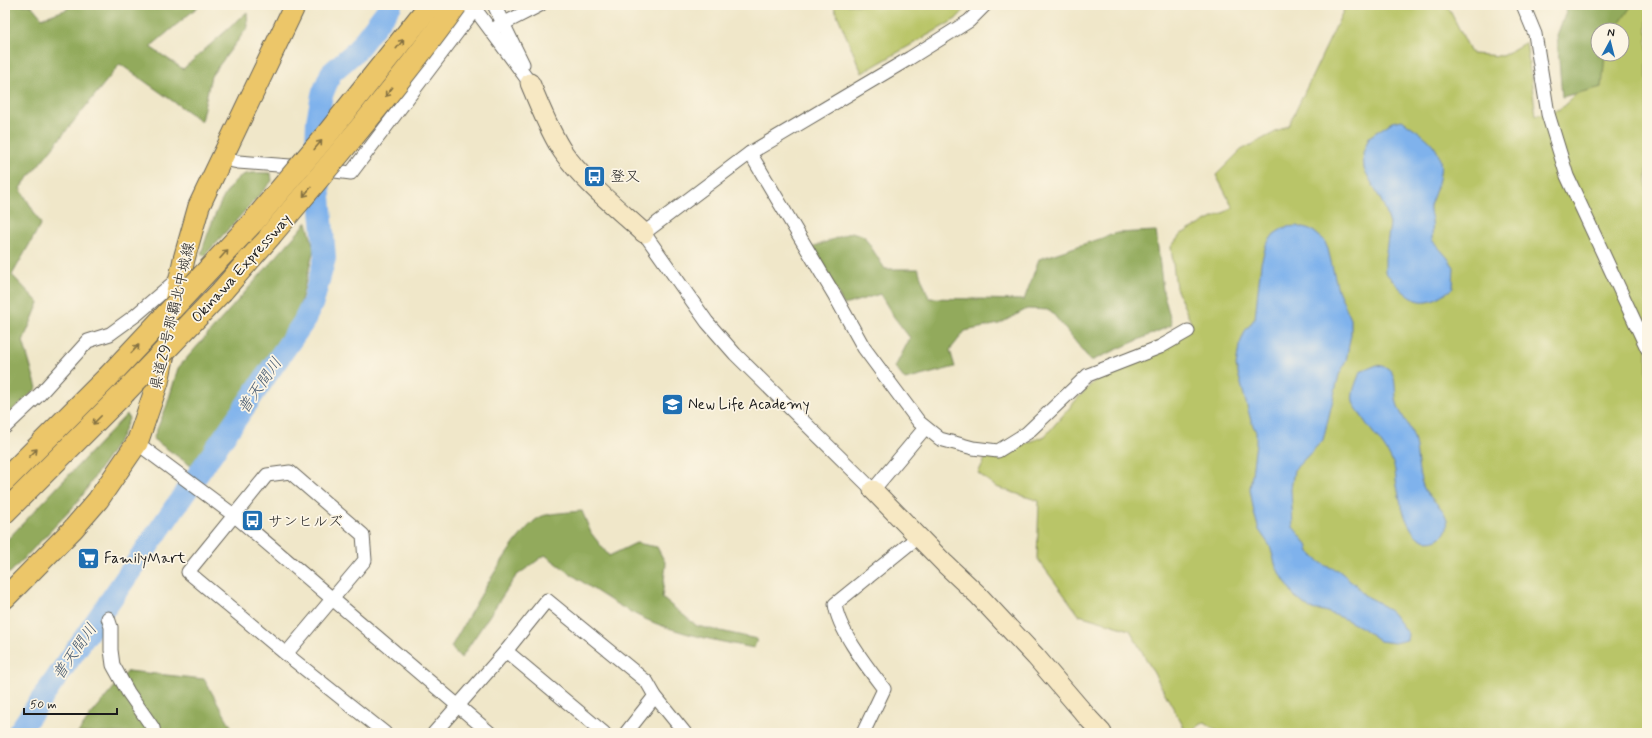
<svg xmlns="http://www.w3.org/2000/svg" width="1652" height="738" viewBox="0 0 1652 738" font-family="Mynerve,'Klee One',sans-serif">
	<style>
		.green { fill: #b9c567; stroke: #6a7042; fill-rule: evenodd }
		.forest { fill: #92aa5c; stroke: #57633c }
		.water { fill: #7fb2ec; stroke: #4e6784 }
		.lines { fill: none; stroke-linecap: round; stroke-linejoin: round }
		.river { stroke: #7fb2ec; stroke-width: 22 }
		.street-casing { stroke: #666359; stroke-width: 15 }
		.secondary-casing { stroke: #666359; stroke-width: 21 }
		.primary-casing { stroke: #666359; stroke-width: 23 }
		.highway-casing { stroke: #666359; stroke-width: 24 }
		.street { stroke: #fff; stroke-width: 13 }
		.secondary { stroke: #f7e8c3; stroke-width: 19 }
		.primary { stroke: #ecc669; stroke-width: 21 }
		.highway { stroke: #ecc669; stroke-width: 22 }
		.highway-bridge-casing { stroke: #666359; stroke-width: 24; stroke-linecap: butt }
		.highway-bridge { stroke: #ecc669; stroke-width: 22 }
		.oneway { stroke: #847142 }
		.labels { text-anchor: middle; stroke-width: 3.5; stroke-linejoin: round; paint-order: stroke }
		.poi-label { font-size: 15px; fill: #1c1c1c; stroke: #fcf5e5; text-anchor: start }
		.street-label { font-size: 15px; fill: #1c1c1c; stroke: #fcf5e5 }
		.water-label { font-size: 16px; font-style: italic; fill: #44586f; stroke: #fcf5e5 }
	</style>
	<rect width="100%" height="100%" fill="#fcf5e5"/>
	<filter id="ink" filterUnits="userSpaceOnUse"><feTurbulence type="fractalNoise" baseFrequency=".025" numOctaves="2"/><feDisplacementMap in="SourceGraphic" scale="8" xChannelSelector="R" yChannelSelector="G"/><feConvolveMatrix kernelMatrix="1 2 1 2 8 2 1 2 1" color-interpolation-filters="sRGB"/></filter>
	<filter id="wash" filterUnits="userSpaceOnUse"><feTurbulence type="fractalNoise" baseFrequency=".012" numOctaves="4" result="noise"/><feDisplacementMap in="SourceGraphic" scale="16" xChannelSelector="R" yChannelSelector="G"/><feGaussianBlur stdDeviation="0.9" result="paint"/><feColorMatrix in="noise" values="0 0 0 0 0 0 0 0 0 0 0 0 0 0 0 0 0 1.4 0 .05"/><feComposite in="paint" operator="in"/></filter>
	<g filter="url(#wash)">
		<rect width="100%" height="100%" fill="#f0e7c9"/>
		<g class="green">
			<path d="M 833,5 L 969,5 L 956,19 L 862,73 Z"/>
			<path d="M 1346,5 L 1447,5 L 1472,54 L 1502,56 L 1526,42 L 1536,115 L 1560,109 L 1592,80 L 1579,5 L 1647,5 L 1647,733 L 1220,733 L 1205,722 L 1187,733 L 1130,630 L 1079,615 L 1037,558 L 1039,501 L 996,487 L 978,473 L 986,457 L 1002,453 L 1045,436 L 1077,399 L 1109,366 L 1192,325 L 1176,288 L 1171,247 L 1181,234 L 1233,208 L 1216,175 L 1241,150 L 1289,125 ZM 1598,30 L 1622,30 L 1622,54 L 1598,54 Z"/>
		</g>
		<g class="forest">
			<path d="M 5,5 L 31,5 L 42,18 L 68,9 L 67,5 L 200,5 L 150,47 L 183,69 L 247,12 L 248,27 L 211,76 L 201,121 L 120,64 L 20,188 L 41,224 L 12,275 L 39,303 L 23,341 L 37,388 L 5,417 Z"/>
			<path d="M 1567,5 L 1632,5 L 1615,30 L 1598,30 L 1598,54 L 1605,54 L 1602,87 L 1562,97 L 1557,35 L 1566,12 Z"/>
			<path d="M 271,173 L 272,181 L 204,256 L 201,254 C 207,236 225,178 246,174 C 253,172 263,173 271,173 Z"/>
			<path d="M 307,222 L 314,249 L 296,321 L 194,468 L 153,439 L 167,405 L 178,368 Z"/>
			<path d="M 1156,231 L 1163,291 L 1172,325 L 1091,361 L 1050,310 L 1027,309 L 999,324 L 965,331 L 950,350 L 955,367 L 905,380 L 895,367 L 910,338 L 894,317 L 880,294 L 844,305 L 813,247 L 852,232 L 864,236 L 885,269 L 918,269 L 929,298 L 1024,300 L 1039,259 L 1117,233 Z"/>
			<path d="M 127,414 L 129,419 L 121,437 L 78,502 L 10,573 L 5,572 L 5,542 Z"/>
			<path d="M 582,511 L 591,533 L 609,556 L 636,543 L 657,547 L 666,564 L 662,598 L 697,626 L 757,639 L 754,648 C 717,641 679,634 645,619 C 608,602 577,578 545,555 L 516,576 L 461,658 L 451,647 C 468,618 514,531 540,517 C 547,513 573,512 582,511 Z"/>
			<path d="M 128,671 L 204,679 L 235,733 L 78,733 L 89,717 Z"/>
		</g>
		<g class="water">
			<path d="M 1402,120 C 1427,138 1448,148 1438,183 C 1436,191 1432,199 1430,206 C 1429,213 1432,216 1432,221 C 1433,227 1432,234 1432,240 L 1447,257 L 1454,267 L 1453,288 C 1420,313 1410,300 1385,272 L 1385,258 L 1390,224 L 1384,206 L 1364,169 L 1363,153 L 1369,137 L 1392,122 Z"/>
			<path d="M 1297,226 L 1313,231 L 1324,240 L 1328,249 L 1338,290 L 1351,319 L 1351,334 L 1346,361 L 1339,375 L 1323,440 L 1294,470 L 1291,489 L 1293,527 L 1307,544 L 1309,552 L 1316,559 L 1326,566 L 1338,570 L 1356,585 L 1364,595 L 1378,602 L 1392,613 L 1408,634 L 1407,640 L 1394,643 L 1380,641 L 1362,628 L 1343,618 L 1324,611 L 1310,609 L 1295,597 L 1276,567 L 1270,546 L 1259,530 L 1254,513 L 1250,489 L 1256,443 L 1256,432 L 1251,421 L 1236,366 L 1239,346 L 1245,331 L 1255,318 L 1261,263 L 1266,245 L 1274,234 L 1285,227 Z"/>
			<path d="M 1377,365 C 1400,367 1393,387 1397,403 C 1400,415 1410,425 1414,438 C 1418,453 1417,471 1423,486 C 1428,499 1444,506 1447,520 C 1451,539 1426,548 1415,534 C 1404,521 1400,501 1397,486 C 1395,476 1396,468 1391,459 C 1383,442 1368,429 1359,412 C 1357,409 1354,405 1353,402 C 1351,392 1357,381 1360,372 Z"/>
		</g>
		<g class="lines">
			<path class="river" d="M 18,733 L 303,323 L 313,302 L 325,258 L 316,147 L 317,121 L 322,95 L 331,73 L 356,51 L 391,5"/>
		</g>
	</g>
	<g filter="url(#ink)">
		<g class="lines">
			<defs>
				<g id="street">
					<path d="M 472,5 L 530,83"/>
					<path d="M 494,5 L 523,64"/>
					<path d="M 1523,5 L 1535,34 L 1548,114 L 1567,176 L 1647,348"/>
					<path d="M 497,27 L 540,5"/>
					<path d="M 750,153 L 835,296 L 864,348 L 919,422 L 940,439 L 973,448 L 998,451 L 1027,433 L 1088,375 L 1160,347 L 1188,331"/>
					<path d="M 223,159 L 238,162 L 303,167 L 351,173 L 478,5"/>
					<path d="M 5,427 L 40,394 L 88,341 L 110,334 L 136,315 L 180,277"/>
					<path d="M 925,428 L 873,490 L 735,354 L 707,322 L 644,233 L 750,153 L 910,58 L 969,21 L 985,5"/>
					<path d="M 137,443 L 235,516 L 490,733"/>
					<path d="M 108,618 L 111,627 L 111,650 L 113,665 L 128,692 L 153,728 L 154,733"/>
					<path d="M 506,651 L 604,733"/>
					<path d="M 286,654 L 365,560 L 363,535 L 290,472 L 267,475 L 188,572 L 286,654 L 385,733"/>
					<path d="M 434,733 L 506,651 L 547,600 L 647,682 L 655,696 L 685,733"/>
					<path d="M 626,733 L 655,696"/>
					<path d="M 863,733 L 884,689 C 868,668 838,630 835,604 L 919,536"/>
				</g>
				<g id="secondary">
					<path d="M 530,83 C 540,106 549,131 563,152 C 583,181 618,209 644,233"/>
					<path d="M 873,490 L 945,564 L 978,595 L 1036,657 L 1089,719 L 1102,733"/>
				</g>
				<path id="primary" d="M 5,598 L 73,529 L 98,500 L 137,443 L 158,382 L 184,259 L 199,206 L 295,5"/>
				<g id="highway">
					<path d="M 222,291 L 270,236"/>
					<path d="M 5,480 L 108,377"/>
					<path d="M 5,512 L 124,393"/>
				</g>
			</defs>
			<use href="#street" class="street-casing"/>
			<use href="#secondary" class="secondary-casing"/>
			<use href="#primary" class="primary-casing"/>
			<use href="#highway" class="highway-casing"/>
			<use href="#street" class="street"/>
			<use href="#secondary" class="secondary"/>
			<use href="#primary" class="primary"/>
			<use href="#highway" class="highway"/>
			<defs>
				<g id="highway-bridge">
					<path d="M 270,236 C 334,160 398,85 456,5"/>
					<path d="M 108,377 L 254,221 L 328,133 L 430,5"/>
					<path d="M 124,393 L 222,291"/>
				</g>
			</defs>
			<use href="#highway-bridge" class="highway-bridge-casing"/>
			<use href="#highway-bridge" class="highway-bridge"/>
		</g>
		<defs><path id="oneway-shaft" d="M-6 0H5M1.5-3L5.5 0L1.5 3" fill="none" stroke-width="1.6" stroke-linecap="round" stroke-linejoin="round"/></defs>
		<g class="oneway">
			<use href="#oneway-shaft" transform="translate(400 44) rotate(-51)"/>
			<use href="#oneway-shaft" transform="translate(389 92) rotate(128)"/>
			<use href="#oneway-shaft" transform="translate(318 145) rotate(-50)"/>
			<use href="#oneway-shaft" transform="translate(307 192) rotate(130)"/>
			<use href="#oneway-shaft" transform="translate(224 254) rotate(-48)"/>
			<use href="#oneway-shaft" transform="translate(135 349) rotate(-47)"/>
			<use href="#oneway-shaft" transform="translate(97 420) rotate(135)"/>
			<use href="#oneway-shaft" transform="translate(33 453) rotate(-45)"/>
		</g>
	</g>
	<defs>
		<symbol id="bus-square" viewBox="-11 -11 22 22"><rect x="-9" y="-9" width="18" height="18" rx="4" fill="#1f6fb2" stroke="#fcf5e5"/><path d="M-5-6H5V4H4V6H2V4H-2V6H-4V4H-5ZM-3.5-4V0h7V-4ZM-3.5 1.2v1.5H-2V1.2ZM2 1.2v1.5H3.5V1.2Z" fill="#fff"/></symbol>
		<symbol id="school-square" viewBox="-11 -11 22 22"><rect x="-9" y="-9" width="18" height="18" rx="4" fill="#1f6fb2" stroke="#fcf5e5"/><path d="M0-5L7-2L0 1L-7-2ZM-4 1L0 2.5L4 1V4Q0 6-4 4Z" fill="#fff"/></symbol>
		<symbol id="supermarket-square" viewBox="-11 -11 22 22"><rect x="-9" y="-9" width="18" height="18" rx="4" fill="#1f6fb2" stroke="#fcf5e5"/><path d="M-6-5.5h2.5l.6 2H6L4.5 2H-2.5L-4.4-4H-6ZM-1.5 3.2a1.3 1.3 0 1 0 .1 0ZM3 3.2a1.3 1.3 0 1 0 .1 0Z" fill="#fff"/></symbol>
	</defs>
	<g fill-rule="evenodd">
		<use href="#bus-square" x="582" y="164" width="25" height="25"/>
		<use href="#school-square" x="660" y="392" width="25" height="25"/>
		<use href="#bus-square" x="240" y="508" width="25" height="25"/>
		<use href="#supermarket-square" x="76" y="546" width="25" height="25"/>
	</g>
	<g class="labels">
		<g class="poi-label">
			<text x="610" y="181">登又</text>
			<text x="688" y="409">New Life Academy</text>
			<text x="268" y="526">サンヒルズ</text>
			<text x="104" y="563">FamilyMart</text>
		</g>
		<g class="street-label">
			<text transform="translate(241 268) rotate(-48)" y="5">Okinawa Expressway</text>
			<text transform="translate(172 316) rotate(-77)" y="5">県道29号那覇北中城線</text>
		</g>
		<g class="water-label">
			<text transform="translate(259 385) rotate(-55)" y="6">普天間川</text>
			<text transform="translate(74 651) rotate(-55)" y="6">普天間川</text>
		</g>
	</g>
	<rect width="1652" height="738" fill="none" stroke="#fcf5e5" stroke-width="20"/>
	<g transform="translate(1610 42) rotate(7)"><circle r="19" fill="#fcf5e5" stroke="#a29e95"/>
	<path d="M0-3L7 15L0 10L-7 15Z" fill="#1f6fb2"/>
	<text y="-6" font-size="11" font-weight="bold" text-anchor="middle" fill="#1c1c1c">N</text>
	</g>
	<path d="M24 708v6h93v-6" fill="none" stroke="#1c1c1c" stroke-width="2"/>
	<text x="30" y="708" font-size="12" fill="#1c1c1c" stroke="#fcf5e5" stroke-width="3" paint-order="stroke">50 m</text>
</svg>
